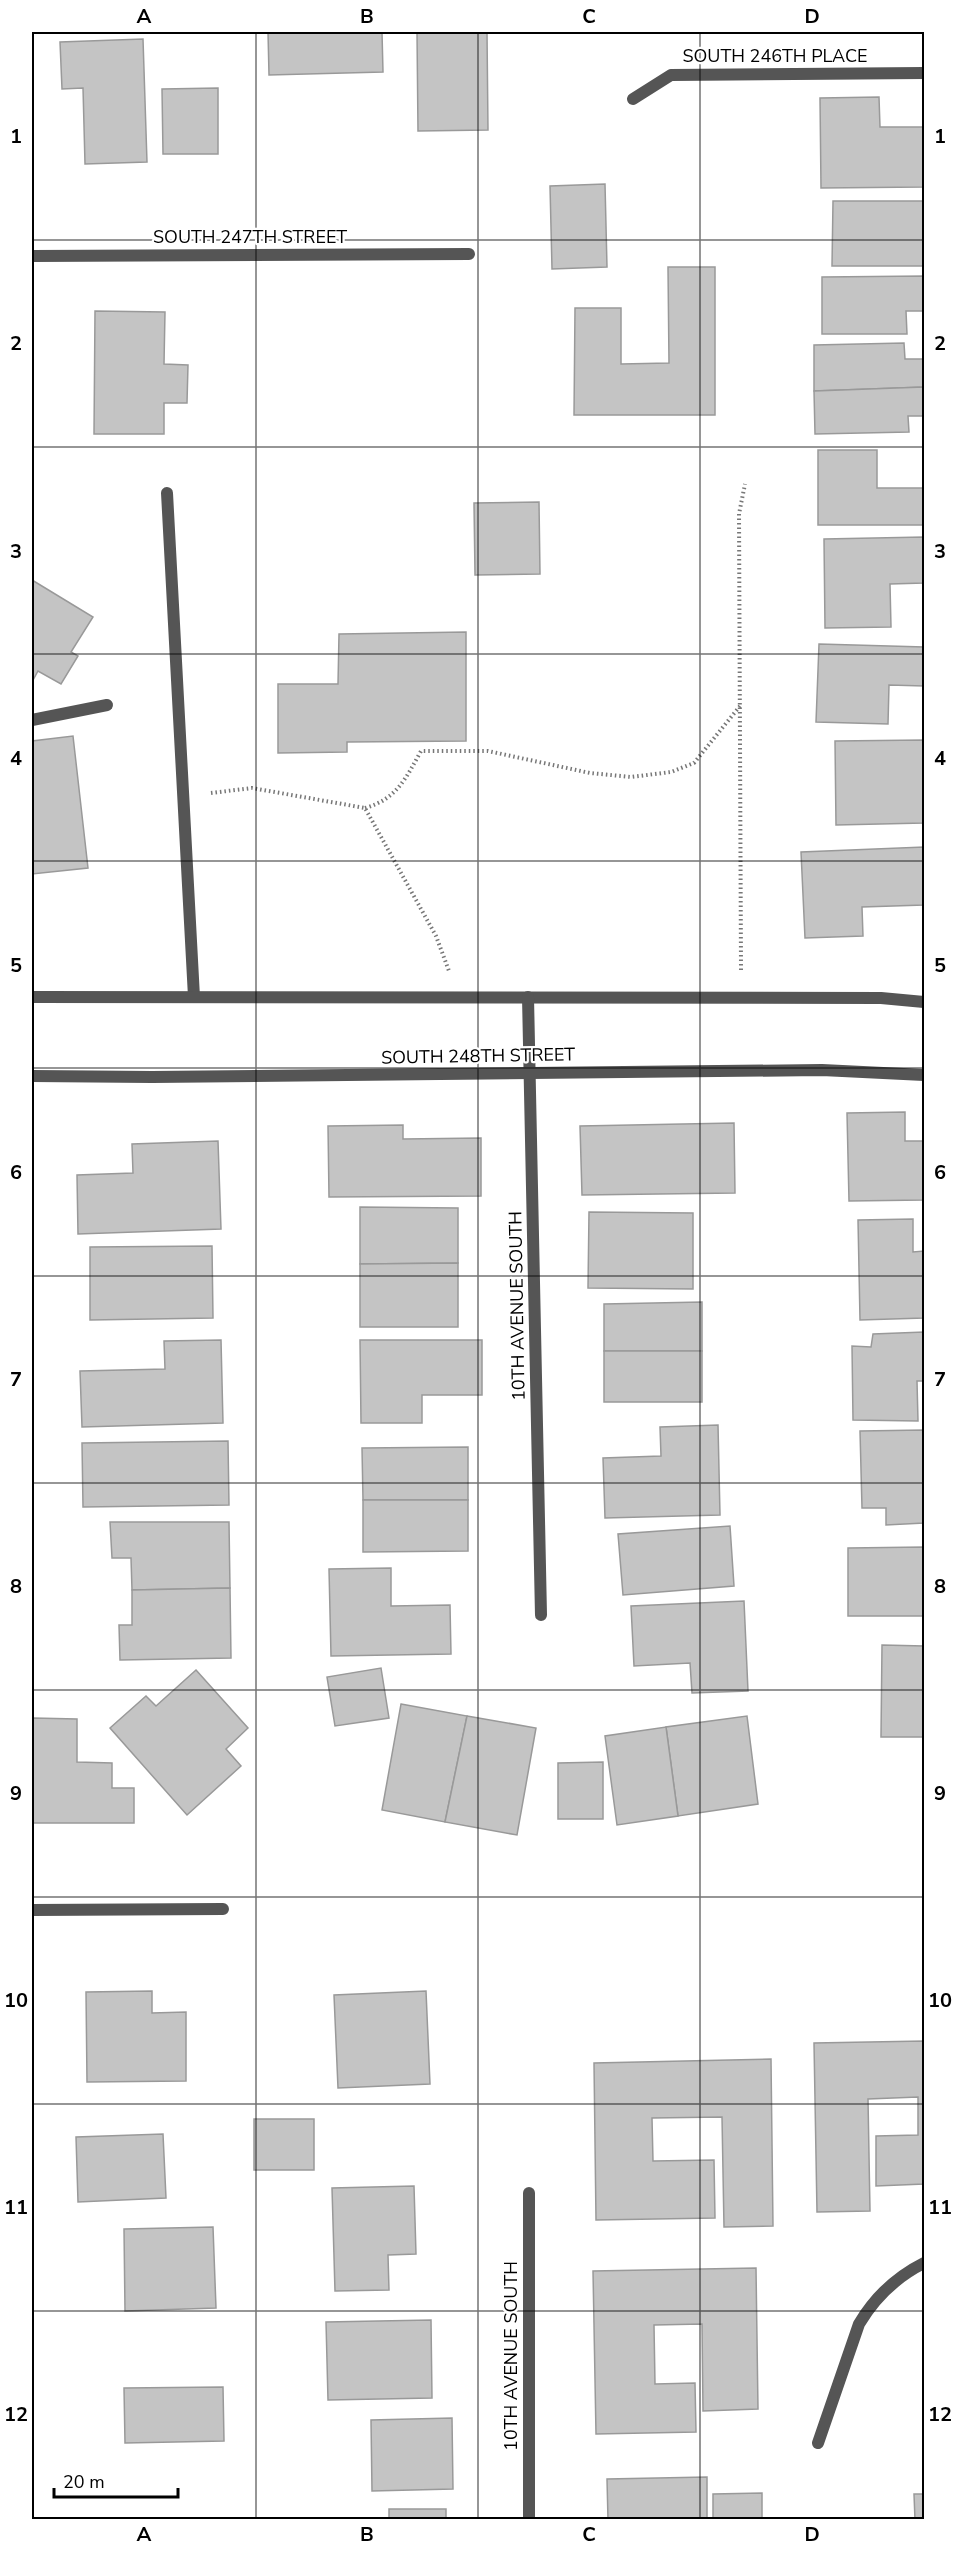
<svg xmlns="http://www.w3.org/2000/svg" width="956" height="2551" viewBox="0 0 956 2551" font-family="'Nunito Sans',sans-serif">
	<style>
		.building { fill: #c4c4c4; stroke: #999; stroke-width: 1.5 }
		.lines { fill: none; stroke-linecap: round; stroke-linejoin: round }
		.path { stroke: #777; stroke-width: 4; stroke-dasharray: 1.5 3; stroke-linecap: butt }
		.service { stroke: #555; stroke-width: 12 }
		.minor { stroke: #555; stroke-width: 12 }
		.grid { fill: none; stroke: #000; stroke-width: 1.5; stroke-opacity: 0.55 }
		.labels { text-anchor: middle; stroke-width: 4.5; stroke-linejoin: round; paint-order: stroke }
		.street-label { font-size: 18px; fill: #000; stroke: #fff }
		.neatline { fill: none; stroke: #000; stroke-width: 2 }
		.grid-label { font-size: 20px; text-anchor: middle; font-weight: bold; fill: #000 }
	</style>
	<rect width="100%" height="100%" fill="#fff"/>
	<g class="building">
		<path d="M 268,32 L 382,32 L 383,72 L 269,75 Z"/>
		<path d="M 417,32 L 487,32 L 488,130 L 418,131 Z"/>
		<path d="M 143,39 L 147,162 L 85,164 L 83,88 L 62,89 L 60,42 Z"/>
		<path d="M 218,88 L 218,154 L 163,154 L 162,89 Z"/>
		<path d="M 879,97 L 880,127 L 924,127 L 924,187 L 821,188 L 820,98 Z"/>
		<path d="M 605,184 L 607,267 L 552,269 L 550,186 Z"/>
		<path d="M 833,201 L 924,201 L 924,266 L 832,266 Z"/>
		<path d="M 668,267 L 715,267 L 715,415 L 574,415 L 575,308 L 621,308 L 621,364 L 669,363 Z"/>
		<path d="M 924,276 L 924,311 L 906,311 L 907,334 L 822,334 L 822,277 Z"/>
		<path d="M 95,311 L 165,312 L 164,364 L 188,365 L 187,403 L 164,403 L 164,434 L 94,434 Z"/>
		<path d="M 904,343 L 905,359 L 924,359 L 924,387 L 814,391 L 814,345 Z"/>
		<path d="M 924,387 L 924,416 L 908,416 L 909,432 L 815,434 L 814,391 Z"/>
		<path d="M 818,450 L 877,450 L 877,488 L 924,488 L 924,525 L 818,525 Z"/>
		<path d="M 539,502 L 540,574 L 475,575 L 474,503 Z"/>
		<path d="M 924,537 L 924,583 L 890,584 L 891,627 L 825,628 L 824,539 Z"/>
		<path d="M 32,580 L 93,617 L 71,652 L 78,656 L 61,684 L 38,671 L 32,682 Z"/>
		<path d="M 466,632 L 466,741 L 347,742 L 347,752 L 278,753 L 278,684 L 338,684 L 339,634 Z"/>
		<path d="M 819,644 L 924,647 L 924,686 L 889,685 L 888,724 L 816,722 Z"/>
		<path d="M 73,736 L 88,868 L 32,874 L 32,741 Z"/>
		<path d="M 924,740 L 924,823 L 836,825 L 835,741 Z"/>
		<path d="M 924,847 L 924,905 L 862,907 L 863,936 L 805,938 L 801,852 Z"/>
		<path d="M 905,1112 L 905,1141 L 924,1141 L 924,1200 L 849,1201 L 847,1113 Z"/>
		<path d="M 734,1123 L 735,1193 L 582,1195 L 580,1126 Z"/>
		<path d="M 403,1125 L 403,1139 L 481,1138 L 481,1196 L 329,1197 L 328,1126 Z"/>
		<path d="M 218,1141 L 221,1229 L 78,1234 L 77,1175 L 133,1173 L 132,1144 Z"/>
		<path d="M 360,1207 L 458,1208 L 458,1263 L 360,1264 Z"/>
		<path d="M 589,1212 L 693,1213 L 693,1289 L 588,1288 Z"/>
		<path d="M 913,1219 L 913,1252 L 924,1251 L 924,1318 L 860,1320 L 858,1220 Z"/>
		<path d="M 212,1246 L 213,1318 L 90,1320 L 90,1247 Z"/>
		<path d="M 458,1263 L 458,1327 L 360,1327 L 360,1264 Z"/>
		<path d="M 702,1302 L 702,1351 L 604,1351 L 604,1304 Z"/>
		<path d="M 924,1332 L 924,1381 L 917,1381 L 918,1421 L 853,1420 L 852,1346 L 871,1347 L 873,1334 Z"/>
		<path d="M 221,1340 L 223,1423 L 82,1427 L 80,1371 L 165,1369 L 164,1341 Z"/>
		<path d="M 360,1340 L 482,1340 L 482,1395 L 422,1395 L 422,1423 L 361,1423 Z"/>
		<rect x="604" y="1351" width="98" height="51"/>
		<path d="M 718,1425 L 720,1515 L 605,1518 L 603,1458 L 661,1456 L 660,1427 Z"/>
		<path d="M 924,1430 L 924,1523 L 886,1525 L 886,1508 L 862,1508 L 860,1431 Z"/>
		<path d="M 228,1441 L 229,1505 L 83,1507 L 82,1443 Z"/>
		<path d="M 468,1447 L 468,1500 L 363,1500 L 362,1448 Z"/>
		<path d="M 363,1500 L 468,1500 L 468,1551 L 363,1552 Z"/>
		<path d="M 110,1522 L 229,1522 L 230,1588 L 132,1590 L 131,1558 L 112,1558 Z"/>
		<path d="M 730,1526 L 734,1586 L 623,1595 L 618,1534 Z"/>
		<path d="M 924,1547 L 924,1616 L 848,1616 L 848,1548 Z"/>
		<path d="M 391,1568 L 391,1606 L 450,1605 L 451,1654 L 331,1656 L 329,1569 Z"/>
		<path d="M 230,1588 L 231,1658 L 120,1660 L 119,1625 L 132,1625 L 132,1590 Z"/>
		<path d="M 744,1601 L 748,1691 L 692,1693 L 690,1663 L 634,1666 L 631,1606 Z"/>
		<path d="M 882,1645 L 924,1646 L 924,1737 L 881,1737 Z"/>
		<path d="M 381,1668 L 389,1718 L 335,1726 L 327,1677 Z"/>
		<path d="M 196,1670 L 248,1728 L 226,1749 L 241,1766 L 187,1815 L 110,1728 L 146,1696 L 156,1706 Z"/>
		<path d="M 401,1704 L 467,1716 L 445,1822 L 382,1810 Z"/>
		<path d="M 467,1716 L 536,1728 L 517,1835 L 445,1822 Z"/>
		<path d="M 747,1716 L 758,1804 L 678,1816 L 666,1727 Z"/>
		<path d="M 33,1718 L 77,1719 L 77,1762 L 112,1763 L 112,1788 L 134,1788 L 134,1823 L 32,1823 Z"/>
		<path d="M 666,1727 L 678,1816 L 617,1825 L 605,1736 Z"/>
		<path d="M 603,1762 L 603,1819 L 558,1819 L 558,1763 Z"/>
		<path d="M 152,1991 L 152,2013 L 186,2012 L 186,2081 L 87,2082 L 86,1992 Z"/>
		<path d="M 426,1991 L 430,2084 L 338,2088 L 334,1995 Z"/>
		<path d="M 924,2041 L 924,2184 L 876,2186 L 876,2136 L 918,2135 L 918,2097 L 868,2099 L 870,2211 L 817,2212 L 814,2043 Z"/>
		<path d="M 771,2059 L 773,2226 L 724,2227 L 722,2117 L 652,2118 L 653,2161 L 714,2160 L 715,2218 L 596,2220 L 594,2063 Z"/>
		<rect x="254" y="2119" width="60" height="51"/>
		<path d="M 163,2134 L 166,2198 L 78,2202 L 76,2137 Z"/>
		<path d="M 414,2186 L 416,2254 L 388,2255 L 389,2290 L 335,2291 L 332,2188 Z"/>
		<path d="M 213,2227 L 216,2308 L 125,2311 L 124,2229 Z"/>
		<path d="M 756,2268 L 758,2409 L 703,2411 L 702,2324 L 654,2325 L 655,2384 L 695,2383 L 696,2432 L 596,2434 L 593,2271 Z"/>
		<path d="M 431,2320 L 432,2398 L 328,2400 L 326,2322 Z"/>
		<path d="M 223,2387 L 224,2441 L 125,2443 L 124,2388 Z"/>
		<path d="M 452,2418 L 453,2489 L 372,2491 L 371,2420 Z"/>
		<path d="M 707,2477 L 707,2520 L 608,2520 L 607,2479 Z"/>
		<path d="M 762,2493 L 762,2520 L 713,2520 L 713,2494 Z"/>
		<path d="M 914,2494 L 924,2494 L 924,2520 L 915,2520 Z"/>
		<rect x="389" y="2509" width="57" height="11"/>
	</g>
	<g class="lines">
		<g class="path">
			<path d="M 211,793 L 252,788 L 365,808 L 436,936 L 449,971"/>
			<path d="M 365,808 C 397,799 406,778 421,751 L 488,751 L 590,773 L 631,777 L 671,772 L 694,763 L 740,706"/>
			<path d="M 741,970 L 739,514 L 745,484"/>
		</g>
		<g class="service">
			<path d="M 167,493 L 194,997"/>
			<path d="M 32,720 L 107,705"/>
		</g>
		<g class="minor">
			<path d="M 633,99 L 671,75 L 924,73"/>
			<path d="M 32,256 L 469,254"/>
			<path d="M 32,997 L 881,998 L 924,1002"/>
			<path d="M 528,997 L 541,1615"/>
			<path d="M 32,1076 L 152,1077 L 822,1070 L 924,1075"/>
			<path d="M 32,1910 L 223,1909"/>
			<path d="M 529,2193 L 529,2520"/>
			<path d="M 818,2443 L 859,2324 C 875,2297 896,2277 924,2263"/>
		</g>
	</g>
	<path class="grid" d="M 256,32 L 256,2520M 478,32 L 478,2520M 700,32 L 700,2520M 32,240 L 924,240M 32,447 L 924,447M 32,654 L 924,654M 32,861 L 924,861M 32,1068 L 924,1068M 32,1276 L 924,1276M 32,1483 L 924,1483M 32,1690 L 924,1690M 32,1897 L 924,1897M 32,2104 L 924,2104M 32,2311 L 924,2311"/>
	<g class="labels">
		<g class="street-label">
			<text x="775" y="62">SOUTH 246TH PLACE</text>
			<text x="250" y="243">SOUTH 247TH STREET</text>
			<text transform="translate(478 1056) rotate(-1)" y="6">SOUTH 248TH STREET</text>
			<text transform="translate(517 1306) rotate(-91)" y="6">10TH AVENUE SOUTH</text>
			<text transform="translate(511 2356) rotate(-90)" y="6">10TH AVENUE SOUTH</text>
		</g>
	</g>
	<rect width="956" height="2551" fill="none" stroke="#ffffff" stroke-width="66"/>
	<path d="M54 2488v9h124v-9" fill="none" stroke="#000000" stroke-width="3"/>
	<text x="63" y="2488" font-size="18" fill="#000000" stroke="#ffffff" stroke-width="4.5" paint-order="stroke">20 m</text>
	<rect x="33" y="33" width="890" height="2485" class="neatline"/>
	<g class="grid-label">
		<text x="144" y="23">A</text>
		<text x="367" y="23">B</text>
		<text x="589" y="23">C</text>
		<text x="812" y="23">D</text>
		<text x="16" y="143">1</text>
		<text x="940" y="143">1</text>
		<text x="16" y="350">2</text>
		<text x="940" y="350">2</text>
		<text x="16" y="558">3</text>
		<text x="940" y="558">3</text>
		<text x="16" y="765">4</text>
		<text x="940" y="765">4</text>
		<text x="16" y="972">5</text>
		<text x="940" y="972">5</text>
		<text x="16" y="1179">6</text>
		<text x="940" y="1179">6</text>
		<text x="16" y="1386">7</text>
		<text x="940" y="1386">7</text>
		<text x="16" y="1593">8</text>
		<text x="940" y="1593">8</text>
		<text x="16" y="1800">9</text>
		<text x="940" y="1800">9</text>
		<text x="16" y="2007">10</text>
		<text x="940" y="2007">10</text>
		<text x="16" y="2214">11</text>
		<text x="940" y="2214">11</text>
		<text x="16" y="2421">12</text>
		<text x="940" y="2421">12</text>
		<text x="144" y="2541">A</text>
		<text x="367" y="2541">B</text>
		<text x="589" y="2541">C</text>
		<text x="812" y="2541">D</text>
	</g>
</svg>
